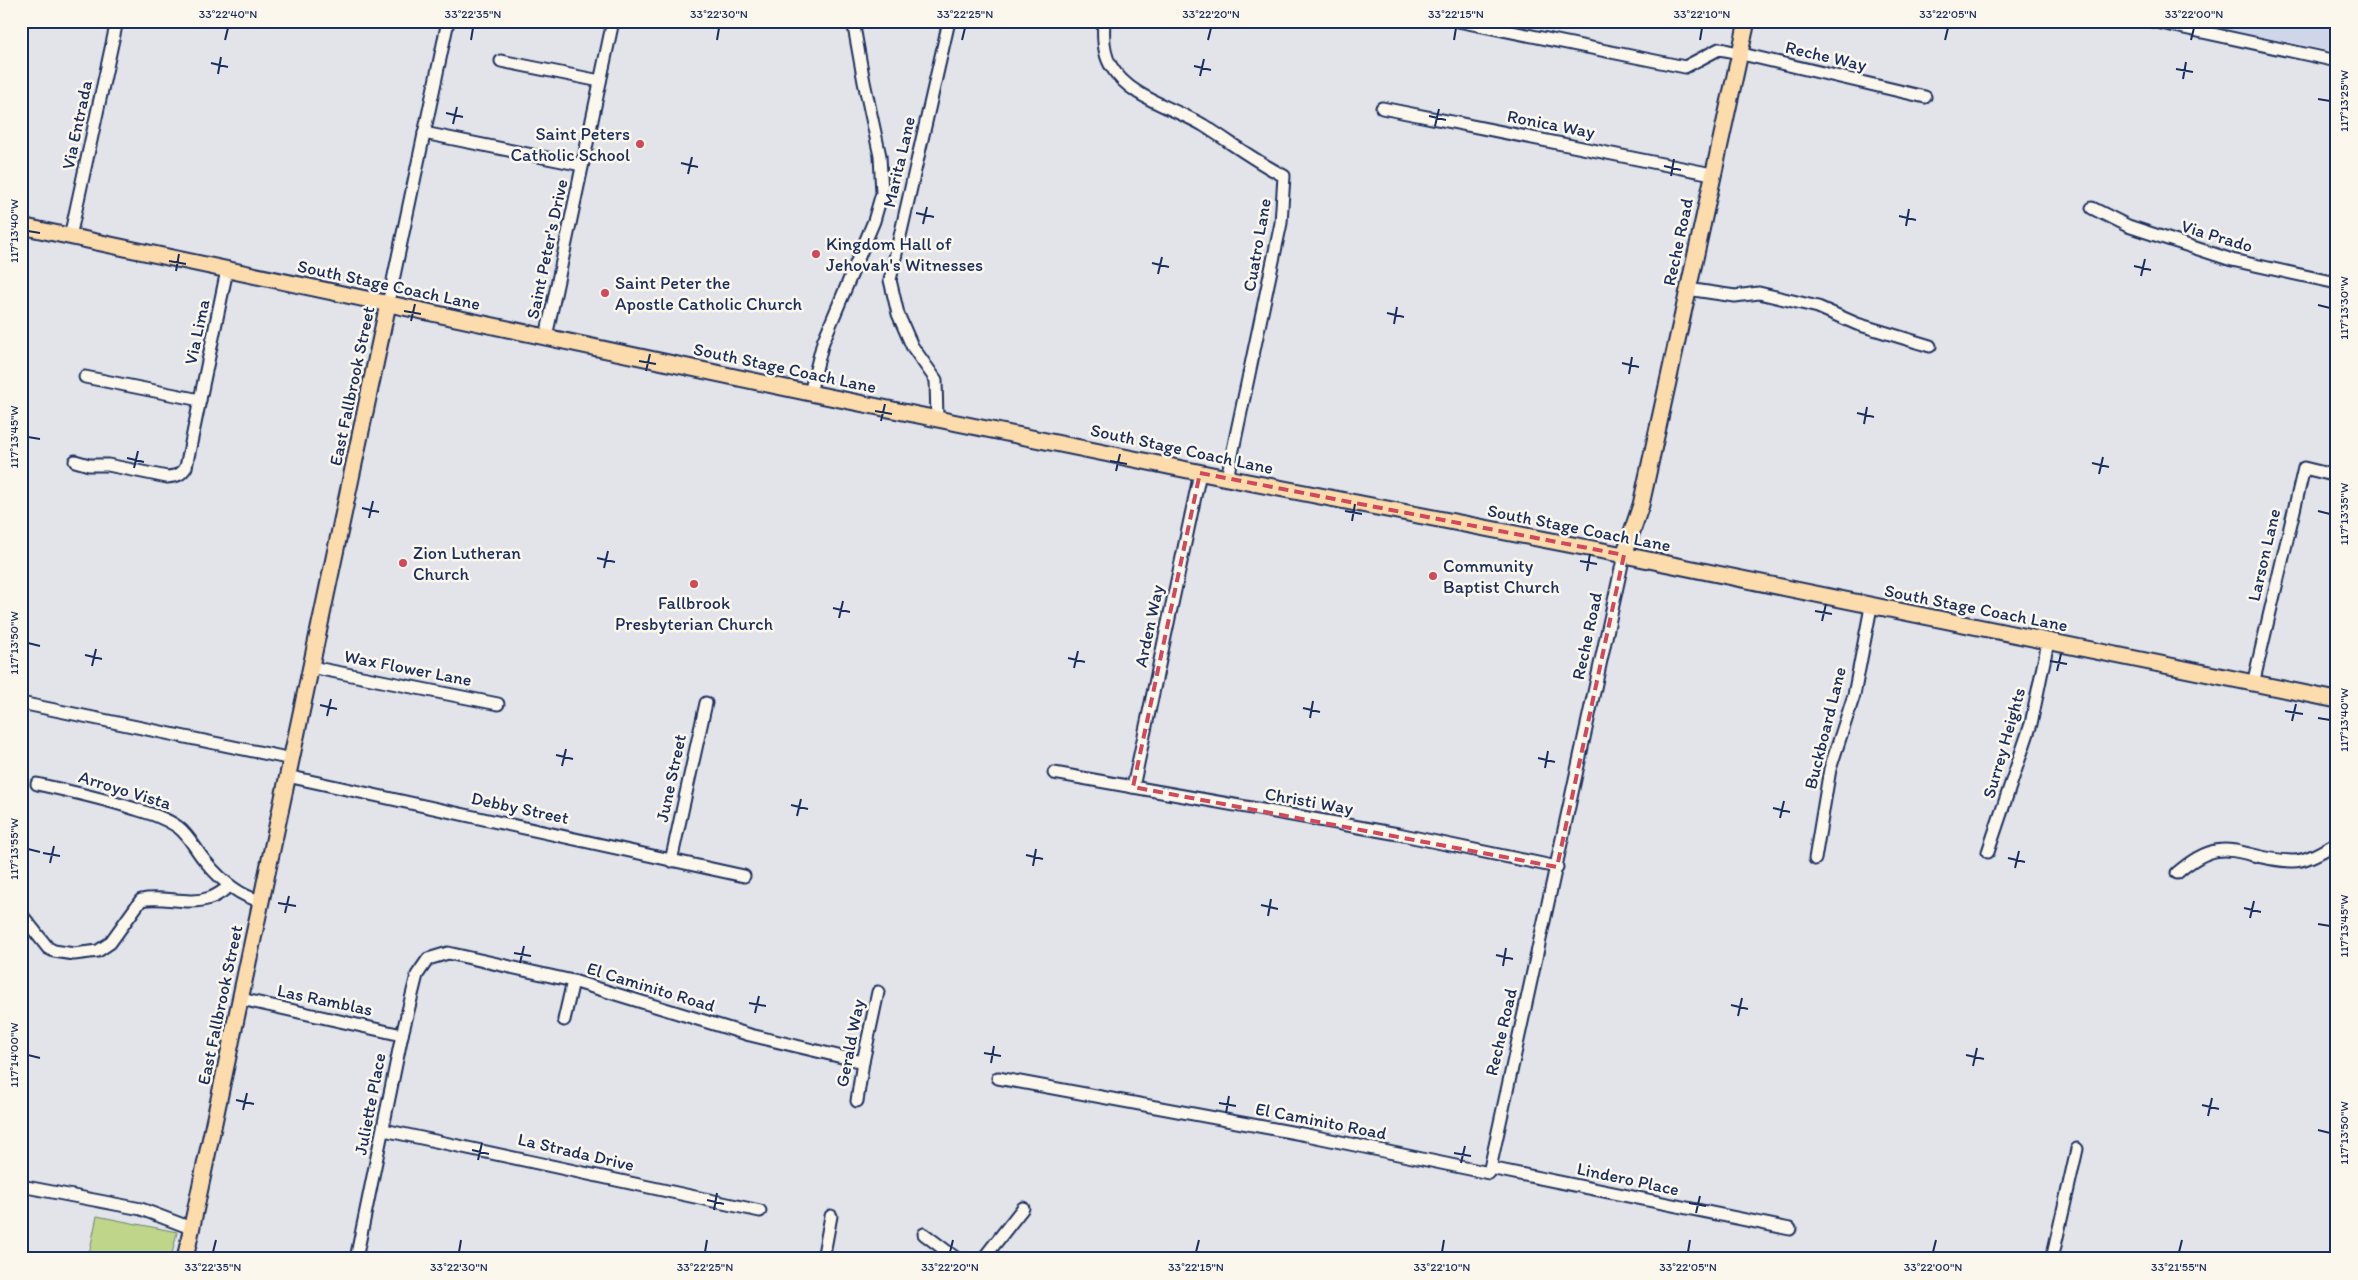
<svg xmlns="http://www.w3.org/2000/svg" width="2358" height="1280" viewBox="0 0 2358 1280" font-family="Itim,sans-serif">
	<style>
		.built { fill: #d0d6e9 }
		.green { fill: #bfd58a; stroke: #6d8274 }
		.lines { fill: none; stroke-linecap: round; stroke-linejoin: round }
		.minor-casing { stroke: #1b2f5e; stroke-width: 15 }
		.major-casing { stroke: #1b2f5e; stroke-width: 19 }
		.minor { stroke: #fbf7ec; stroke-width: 11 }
		.major { stroke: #fcdcac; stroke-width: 15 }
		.marked { fill: none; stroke: #d1495b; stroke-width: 4; stroke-dasharray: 10 6; stroke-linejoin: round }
		.ticks { fill: none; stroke: #1b2f5e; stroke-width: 2 }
		.poi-dot { fill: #d1495b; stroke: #fbf7ec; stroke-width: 2 }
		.labels { text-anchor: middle; stroke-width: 5; stroke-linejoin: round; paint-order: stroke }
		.street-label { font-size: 18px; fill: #1b2f5e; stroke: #fbf7ec }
		.poi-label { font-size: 18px; fill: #1b2f5e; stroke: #fbf7ec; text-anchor: start }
		.neatline { fill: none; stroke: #1b2f5e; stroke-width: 2 }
		.ticks-label { font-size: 12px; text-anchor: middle; fill: #1b2f5e }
	</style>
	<rect width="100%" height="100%" fill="#e2e4ea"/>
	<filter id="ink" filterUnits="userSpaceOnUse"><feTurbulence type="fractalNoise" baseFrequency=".02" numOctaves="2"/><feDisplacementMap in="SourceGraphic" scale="10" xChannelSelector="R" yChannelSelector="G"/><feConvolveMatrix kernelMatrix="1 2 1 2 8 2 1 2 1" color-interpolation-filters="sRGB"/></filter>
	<g filter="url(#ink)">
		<path class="built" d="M 2182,21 L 2337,21 L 2337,52 Z"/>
		<path class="green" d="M 97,1216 L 177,1232 L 171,1259 L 88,1259 Z"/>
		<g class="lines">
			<defs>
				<g id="minor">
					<path d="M 1104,21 C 1103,35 1103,54 1111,66 C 1130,98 1172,107 1203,125 C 1230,142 1255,161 1284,176 L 1281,223 L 1227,478"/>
					<path d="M 1458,21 L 1685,67 L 1719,49 L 1725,50 L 1925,97"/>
					<path d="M 2152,21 L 2337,61"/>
					<path d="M 501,61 L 600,81"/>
					<path d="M 1382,108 L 1712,174"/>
					<path d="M 424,133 L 582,165"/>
					<path d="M 2092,208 L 2128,226 L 2232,260 L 2337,283"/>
					<path d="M 70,237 L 117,21"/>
					<path d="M 1687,289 L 1735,296 L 1759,293 L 1818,307 L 1857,324 L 1930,346"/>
					<path d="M 388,304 L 448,21"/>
					<path d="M 546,337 L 613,21"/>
					<path d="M 85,377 L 200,400"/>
					<path d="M 810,393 L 823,342 L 874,221 L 882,193 L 880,156 L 864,82 L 853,21"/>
					<path d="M 937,419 L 936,380 L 912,346 L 898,314 L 890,280 L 949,21"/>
					<path d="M 75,461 L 89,465 L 108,465 L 167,477 C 177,476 181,475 186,467 L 227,270"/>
					<path d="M 311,667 L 498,704"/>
					<path d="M 2253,684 L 2304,468 L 2337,476"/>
					<path d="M 21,703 L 292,759"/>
					<path d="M 1054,773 L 1398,834 L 1557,867"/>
					<path d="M 287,776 L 744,876"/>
					<path d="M 37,784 C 69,791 101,798 132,808 C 148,813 164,817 178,827 C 190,836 196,851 206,862 C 220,879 239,896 261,901"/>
					<path d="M 1133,787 L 1200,473"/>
					<path d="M 1988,852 L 2031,724 L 2048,642"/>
					<path d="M 1815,859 L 1830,769 L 1854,695 L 1871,607"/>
					<path d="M 671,861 L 706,703"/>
					<path d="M 2177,873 C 2225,831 2238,859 2291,861 C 2306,862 2324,850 2337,843"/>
					<path d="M 21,914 L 48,948 L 54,951 L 74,954 L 98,951 L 110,943 L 141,900 C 164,895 187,906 210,898 C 217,896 224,890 230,886"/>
					<path d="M 241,999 L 402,1035"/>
					<path d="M 564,1020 L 573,981"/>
					<path d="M 998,1078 L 1307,1135 L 1489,1173 L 1624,555"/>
					<path d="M 857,1101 L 863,1062 L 878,992"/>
					<path d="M 384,1130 L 760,1211"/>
					<path d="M 1490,1168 L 1790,1229"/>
					<path d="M 21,1186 L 141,1209 L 191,1228"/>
					<path d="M 924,1234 L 957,1259"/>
					<path d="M 356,1259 L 402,1035 L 417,975 L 428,959 L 448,953 L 573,981 L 750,1035 L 863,1062"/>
					<path d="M 823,1259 L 831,1216"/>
					<path d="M 983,1259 L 1023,1208"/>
					<path d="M 2052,1259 L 2077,1149"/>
				</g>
				<g id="major">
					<path d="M 21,226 L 810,393 L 1227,478 L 1624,555 L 2337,700"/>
					<path d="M 1624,555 L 1641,505 L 1747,21"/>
					<path d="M 185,1259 L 388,304"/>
				</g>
			</defs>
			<use href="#minor" class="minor-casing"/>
			<use href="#major" class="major-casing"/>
			<use href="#minor" class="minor"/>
			<use href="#major" class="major"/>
		</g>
	</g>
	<path class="marked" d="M 1200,473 L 1624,555 L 1557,867 L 1133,787 Z"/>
	<path class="ticks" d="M 225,40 L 228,28M 471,40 L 473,28M 717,40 L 719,28M 962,40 L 965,28M 1208,40 L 1211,28M 1454,40 L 1456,28M 1700,40 L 1702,28M 1945,40 L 1948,28M 2191,40 L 2194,28M 211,63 L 228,67M 1194,66 L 1211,70M 2176,69 L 2193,72M 218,74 L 221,57M 1200,76 L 1204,59M 2183,79 L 2186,62M 2318,99 L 2330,101M 446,113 L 463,117M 1429,116 L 1446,120M 453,124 L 457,107M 1435,126 L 1439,109M 681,163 L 698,167M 1664,166 L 1681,170M 688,174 L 692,157M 1671,176 L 1674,159M 916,213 L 934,217M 1899,216 L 1916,220M 923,224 L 927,207M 1906,226 L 1909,209M 28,231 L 40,233M 169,261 L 186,264M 1152,263 L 1169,267M 2134,266 L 2151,270M 176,271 L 179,254M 1158,274 L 1162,257M 2141,276 L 2145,259M 2318,305 L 2330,308M 404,311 L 421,314M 1387,313 L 1404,317M 411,321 L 415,304M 1394,324 L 1397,307M 639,361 L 656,364M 1622,363 L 1639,367M 646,371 L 650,354M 1629,374 L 1632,357M 875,411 L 892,414M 1857,413 L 1874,417M 881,421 L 885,404M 1864,424 L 1867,407M 28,437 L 40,439M 127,458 L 144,462M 1110,461 L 1127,464M 2092,463 L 2109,467M 134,468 L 138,451M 1116,471 L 1120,454M 2099,474 L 2103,457M 362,508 L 379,512M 1345,511 L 1362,514M 2318,511 L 2330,514M 369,518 L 373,501M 1352,521 L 1355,504M 597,558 L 615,562M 1580,561 L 1597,564M 604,568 L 608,551M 1587,571 L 1590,554M 833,608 L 850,612M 1815,611 L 1832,614M 839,618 L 843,601M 1822,621 L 1826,604M 28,643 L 40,646M 85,655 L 102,659M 1068,658 L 1085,662M 2050,661 L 2067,664M 92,666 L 96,649M 1074,668 L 1078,651M 2057,671 L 2061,654M 320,705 L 337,709M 1303,708 L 1320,712M 2285,711 L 2303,714M 327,716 L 331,699M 1310,718 L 1313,701M 2318,718 L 2330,720M 2292,721 L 2296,704M 556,755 L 573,759M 1538,758 L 1555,762M 562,766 L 566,749M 1545,768 L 1548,751M 791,805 L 808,809M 1773,808 L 1790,812M 797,816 L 801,799M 1780,818 L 1784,801M 28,849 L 40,852M 43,853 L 60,856M 1026,855 L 1043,859M 2008,858 L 2025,862M 50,863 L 54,846M 1033,866 L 1036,849M 2015,868 L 2019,851M 278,903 L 296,906M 1261,905 L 1278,909M 2244,908 L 2261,912M 285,913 L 289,896M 1268,916 L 1271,899M 2250,918 L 2254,901M 2318,924 L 2330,926M 514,953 L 531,956M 1496,955 L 1513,959M 520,963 L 524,946M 1503,966 L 1506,948M 749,1003 L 766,1006M 1731,1005 L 1748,1009M 755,1013 L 759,996M 1738,1016 L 1742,998M 984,1053 L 1001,1056M 28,1055 L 40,1058M 1966,1055 L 1984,1059M 991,1063 L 994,1046M 1973,1066 L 1977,1048M 236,1100 L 254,1104M 1219,1103 L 1236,1106M 2202,1105 L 2219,1109M 243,1110 L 247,1093M 1226,1113 L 1229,1096M 2208,1116 L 2212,1098M 2318,1130 L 2330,1133M 472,1150 L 489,1154M 1454,1153 L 1471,1156M 478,1160 L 482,1143M 1461,1163 L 1465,1146M 707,1200 L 724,1204M 1689,1203 L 1706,1206M 714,1210 L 717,1193M 1696,1213 L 1700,1196M 213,1252 L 216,1240M 459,1252 L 461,1240M 705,1252 L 707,1240M 950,1252 L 953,1240M 1196,1252 L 1199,1240M 1442,1252 L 1444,1240M 1688,1252 L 1690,1240M 1933,1252 L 1936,1240M 2179,1252 L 2182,1240"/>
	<g class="poi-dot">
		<circle cx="640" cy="144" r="5"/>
		<circle cx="816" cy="254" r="5"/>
		<circle cx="605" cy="293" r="5"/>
		<circle cx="403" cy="563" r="5"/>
		<circle cx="1433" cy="576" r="5"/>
		<circle cx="694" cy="584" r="5"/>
	</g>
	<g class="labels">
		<g class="street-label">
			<text transform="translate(1826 56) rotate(13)" y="6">Reche Way</text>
			<text transform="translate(1551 124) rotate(11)" y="6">Ronica Way</text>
			<text transform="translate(77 125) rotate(-78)" y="6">Via Entrada</text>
			<text transform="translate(899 162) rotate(-77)" y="6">Marita Lane</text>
			<text transform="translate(2217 236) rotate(17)" y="6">Via Prado</text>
			<text transform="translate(1678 242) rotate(-78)" y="6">Reche Road</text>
			<text transform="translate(1257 245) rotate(-80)" y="6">Cuatro Lane</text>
			<text transform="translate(547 249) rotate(-78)" y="6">Saint Peter's Drive</text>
			<text transform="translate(389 285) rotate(12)" y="6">South Stage Coach Lane</text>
			<text transform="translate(197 332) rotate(-78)" y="6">Via Lima</text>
			<text transform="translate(785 368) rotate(12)" y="6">South Stage Coach Lane</text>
			<text transform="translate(352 386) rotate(-78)" y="6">East Fallbrook Street</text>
			<text transform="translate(1182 449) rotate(12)" y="6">South Stage Coach Lane</text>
			<text transform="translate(1579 528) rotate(11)" y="6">South Stage Coach Lane</text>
			<text transform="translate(2264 555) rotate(-77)" y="6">Larson Lane</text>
			<text transform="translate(1976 608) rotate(11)" y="6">South Stage Coach Lane</text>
			<text transform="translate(1149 626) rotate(-78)" y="6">Arden Way</text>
			<text transform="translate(1587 636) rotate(-78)" y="6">Reche Road</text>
			<text transform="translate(408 668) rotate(11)" y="6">Wax Flower Lane</text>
			<text transform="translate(1825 728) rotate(-76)" y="6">Buckboard Lane</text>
			<text transform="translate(2004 743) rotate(-74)" y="6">Surrey Heights</text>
			<text transform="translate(671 778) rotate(-78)" y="6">June Street</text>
			<text transform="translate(125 790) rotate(17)" y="6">Arroyo Vista</text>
			<text transform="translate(1309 801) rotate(10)" y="6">Christi Way</text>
			<text transform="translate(520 808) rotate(12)" y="6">Debby Street</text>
			<text transform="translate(651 987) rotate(17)" y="6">El Caminito Road</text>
			<text transform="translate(325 1000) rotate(12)" y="6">Las Ramblas</text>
			<text transform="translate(220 1005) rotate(-78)" y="6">East Fallbrook Street</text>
			<text transform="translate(1501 1032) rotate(-77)" y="6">Reche Road</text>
			<text transform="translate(850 1043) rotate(-79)" y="6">Gerald Way</text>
			<text transform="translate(370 1104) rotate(-79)" y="6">Juliette Place</text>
			<text transform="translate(1321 1121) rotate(11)" y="6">El Caminito Road</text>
			<text transform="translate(576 1152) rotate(13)" y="6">La Strada Drive</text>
			<text transform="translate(1628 1179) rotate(12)" y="6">Lindero Place</text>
		</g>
		<g class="poi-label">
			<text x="630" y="140" text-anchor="end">Saint Peters<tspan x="630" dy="21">Catholic School</tspan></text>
			<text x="826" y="250">Kingdom Hall of<tspan x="826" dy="21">Jehovah's Witnesses</tspan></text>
			<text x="615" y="289">Saint Peter the<tspan x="615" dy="21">Apostle Catholic Church</tspan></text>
			<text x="413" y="559">Zion Lutheran<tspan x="413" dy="21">Church</tspan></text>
			<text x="1443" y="572">Community<tspan x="1443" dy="21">Baptist Church</tspan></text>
			<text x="694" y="609" text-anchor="middle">Fallbrook<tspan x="694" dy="21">Presbyterian Church</tspan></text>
		</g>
	</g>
	<rect width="2358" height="1280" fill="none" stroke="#fbf7ec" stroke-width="55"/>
	<rect x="28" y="28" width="2302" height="1224" class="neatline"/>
	<g class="ticks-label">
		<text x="228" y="18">33°22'40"N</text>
		<text x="473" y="18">33°22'35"N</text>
		<text x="719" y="18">33°22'30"N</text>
		<text x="965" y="18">33°22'25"N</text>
		<text x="1211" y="18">33°22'20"N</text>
		<text x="1456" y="18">33°22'15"N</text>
		<text x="1702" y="18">33°22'10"N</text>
		<text x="1948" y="18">33°22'05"N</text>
		<text x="2194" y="18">33°22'00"N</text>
		<text transform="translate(2344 101) rotate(-90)" y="4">117°13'25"W</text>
		<text transform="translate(14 231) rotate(-90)" y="4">117°13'40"W</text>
		<text transform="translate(2344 308) rotate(-90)" y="4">117°13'30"W</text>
		<text transform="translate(14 437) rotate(-90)" y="4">117°13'45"W</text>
		<text transform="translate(2344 514) rotate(-90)" y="4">117°13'35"W</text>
		<text transform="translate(14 643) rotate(-90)" y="4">117°13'50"W</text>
		<text transform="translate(2344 720) rotate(-90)" y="4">117°13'40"W</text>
		<text transform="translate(14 849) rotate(-90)" y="4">117°13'55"W</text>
		<text transform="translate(2344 926) rotate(-90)" y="4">117°13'45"W</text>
		<text transform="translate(14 1055) rotate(-90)" y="4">117°14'00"W</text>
		<text transform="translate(2344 1133) rotate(-90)" y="4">117°13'50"W</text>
		<text x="213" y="1271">33°22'35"N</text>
		<text x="459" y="1271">33°22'30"N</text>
		<text x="705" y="1271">33°22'25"N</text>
		<text x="950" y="1271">33°22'20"N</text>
		<text x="1196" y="1271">33°22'15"N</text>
		<text x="1442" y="1271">33°22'10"N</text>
		<text x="1688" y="1271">33°22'05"N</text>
		<text x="1933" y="1271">33°22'00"N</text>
		<text x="2179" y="1271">33°21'55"N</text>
	</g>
</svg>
